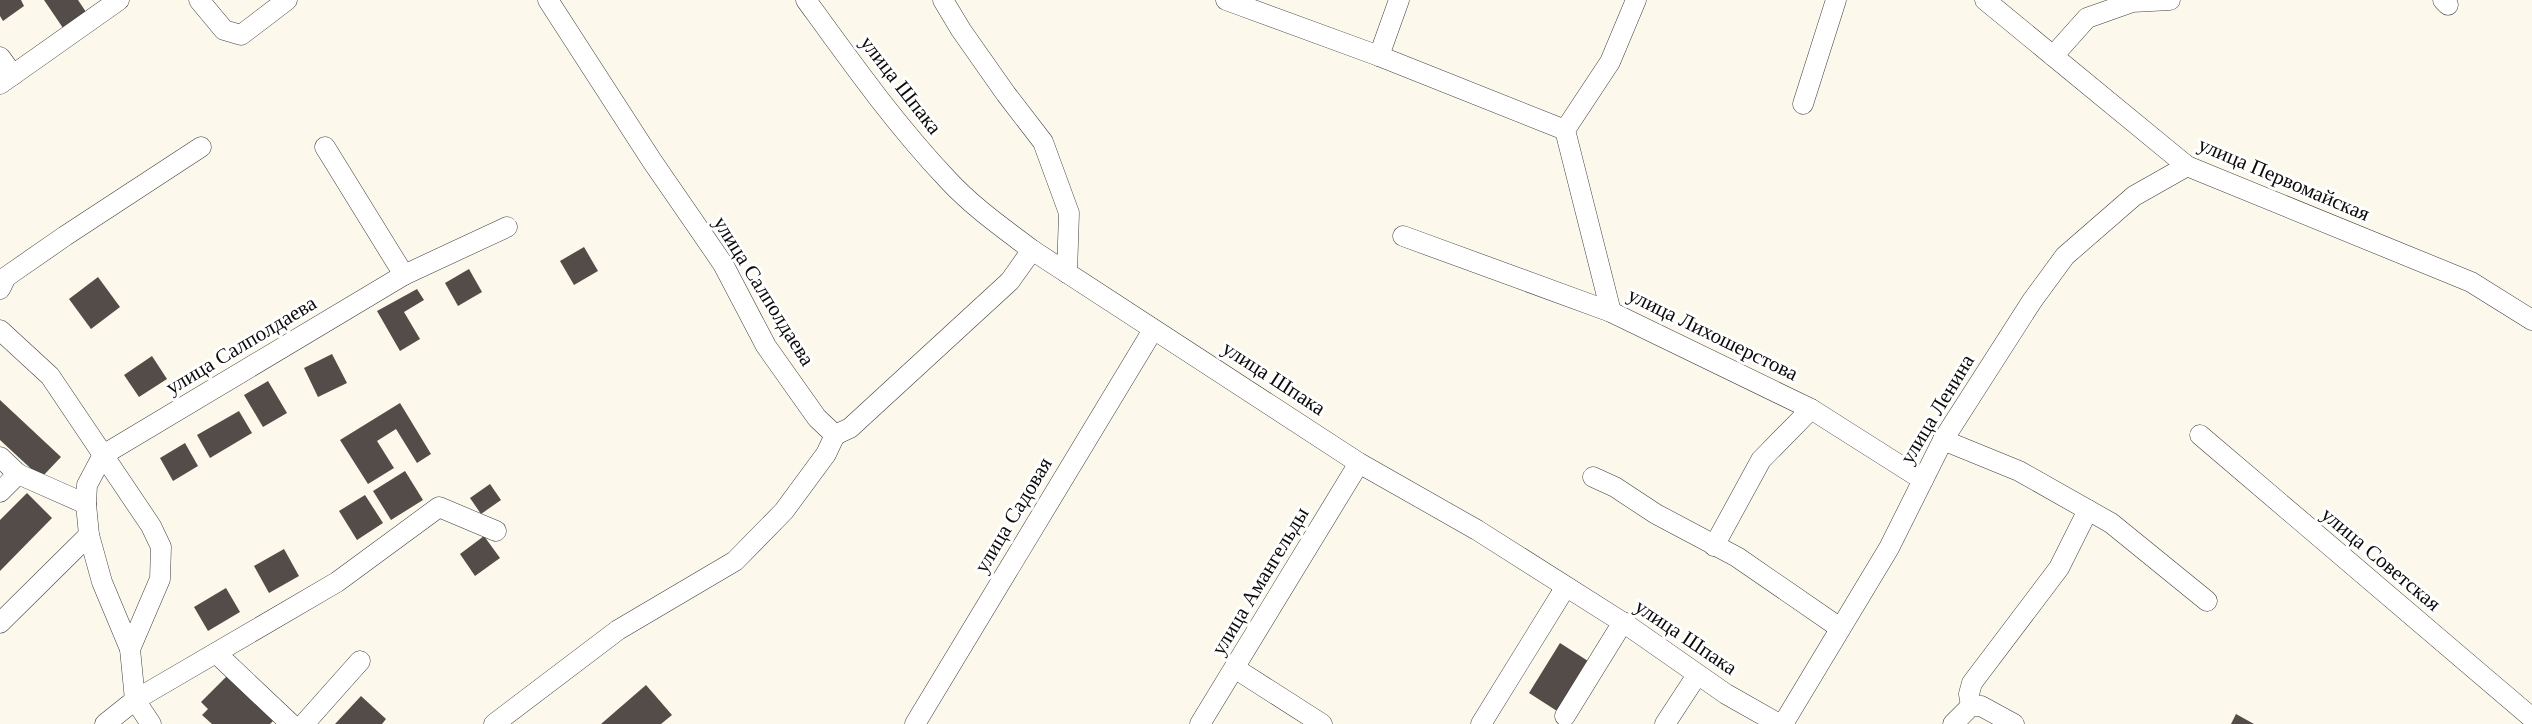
<svg xmlns="http://www.w3.org/2000/svg" width="2532" height="724" viewBox="0 0 2532 724" font-family="'Times New Roman',serif">
	<style>
		.building { fill: #534c49 }
		.lines { fill: none; stroke-linecap: round; stroke-linejoin: round }
		.minor-casing { stroke: #3e3e3e; stroke-width: 21 }
		.minor { stroke: #fff; stroke-width: 20 }
		.labels { text-anchor: middle; stroke-width: 6; stroke-linejoin: round; paint-order: stroke }
		.street-label { font-size: 21px; fill: #0b0b0b; stroke: #fff }
	</style>
	<rect width="100%" height="100%" fill="#fdf8ec"/>
	<g class="building">
		<path d="M 0,0 L 21,0 L 24,6 L 3,21 L 0,16 Z"/>
		<path d="M 44,0 L 78,0 L 86,12 L 63,28 Z"/>
		<path d="M 584,247 L 598,271 L 574,285 L 560,261 Z"/>
		<path d="M 469,269 L 482,292 L 458,306 L 445,283 Z"/>
		<path d="M 98,277 L 120,307 L 91,329 L 69,299 Z"/>
		<path d="M 417,289 L 424,300 L 404,312 L 420,339 L 400,351 L 377,311 Z"/>
		<path d="M 332,354 L 347,383 L 318,397 L 304,368 Z"/>
		<path d="M 152,356 L 167,379 L 139,397 L 124,375 Z"/>
		<path d="M 268,381 L 287,413 L 263,427 L 244,395 Z"/>
		<path d="M 0,400 L 61,457 L 41,478 L 0,440 Z"/>
		<path d="M 400,403 L 431,454 L 417,463 L 396,429 L 377,441 L 394,468 L 368,484 L 340,440 Z"/>
		<path d="M 239,411 L 252,433 L 210,458 L 197,435 Z"/>
		<path d="M 185,443 L 198,466 L 173,481 L 160,458 Z"/>
		<path d="M 405,471 L 423,500 L 391,520 L 373,491 Z"/>
		<path d="M 490,484 L 501,500 L 481,514 L 470,498 Z"/>
		<path d="M 27,493 L 52,518 L 0,571 L 0,520 Z"/>
		<path d="M 365,495 L 383,523 L 357,540 L 339,511 Z"/>
		<path d="M 484,536 L 500,558 L 475,576 L 460,554 Z"/>
		<path d="M 284,549 L 299,576 L 269,593 L 254,566 Z"/>
		<path d="M 226,588 L 240,612 L 208,631 L 194,607 Z"/>
		<path d="M 1560,643 L 1588,661 L 1557,711 L 1529,693 Z"/>
		<path d="M 228,675 L 275,719 L 270,724 L 212,724 L 202,715 L 208,709 L 201,702 Z"/>
		<path d="M 646,685 L 672,715 L 661,724 L 601,724 Z"/>
		<path d="M 361,696 L 386,719 L 382,724 L 335,724 Z"/>
		<path d="M 2236,714 L 2254,724 L 2231,724 Z"/>
	</g>
	<g class="lines">
		<defs>
			<g id="minor">
				<path d="M 199,0 L 224,30 L 241,35 L 287,0"/>
				<path d="M 548,0 L 652,161 L 723,264 L 766,346 L 817,418 L 835,435 L 850,428 L 1010,281 L 1032,250"/>
				<path d="M 806,0 C 851,62 895,124 948,180 C 973,207 1003,228 1032,250 L 1359,463 L 1477,530 L 1630,627 L 1726,694 L 1779,724"/>
				<path d="M 943,0 L 961,30 L 1006,94 L 1043,142 L 1069,213 L 1067,273"/>
				<path d="M 1226,0 L 1379,56 L 1565,130"/>
				<path d="M 1985,0 L 2187,166 L 2471,282 L 2532,320"/>
				<path d="M 2443,0 L 2448,5"/>
				<path d="M 1379,56 L 1399,0"/>
				<path d="M 2053,56 L 2087,18 L 2132,2 L 2170,0"/>
				<path d="M 0,57 L 13,75"/>
				<path d="M 0,84 L 119,0"/>
				<path d="M 1803,104 L 1836,0"/>
				<path d="M 325,147 L 404,275"/>
				<path d="M 1403,236 L 1611,312 L 1811,409 L 1923,480"/>
				<path d="M 0,289 L 6,277 L 65,236 L 201,147"/>
				<path d="M 1611,312 L 1565,130 L 1610,62 L 1636,0"/>
				<path d="M 0,330 L 50,376 L 151,526 L 161,547 L 160,579 L 130,649"/>
				<path d="M 2200,435 L 2532,718"/>
				<path d="M 1943,440 L 2019,471 L 2111,523 L 2207,601"/>
				<path d="M 0,457 L 18,474"/>
				<path d="M 1593,477 L 1615,487 L 1656,514 L 1737,557 L 1840,628"/>
				<path d="M 0,492 L 18,474 L 86,504"/>
				<path d="M 1714,546 L 1761,460 L 1811,409"/>
				<path d="M 0,623 L 89,535"/>
				<path d="M 216,653 L 291,724"/>
				<path d="M 1236,669 L 1322,724"/>
				<path d="M 1971,706 L 1969,694 L 1972,683 L 2059,568 L 2088,510"/>
				<path d="M 1565,716 L 1623,622"/>
				<path d="M 105,724 L 135,700 L 337,582 L 439,507 L 496,531"/>
				<path d="M 151,724 L 135,700 L 130,649 L 102,582 L 89,535 L 86,504 L 87,485 L 103,455 L 404,275 L 507,227"/>
				<path d="M 304,724 L 360,661"/>
				<path d="M 494,724 L 618,630 L 735,561 L 784,511 L 826,454 L 835,435"/>
				<path d="M 915,724 L 1153,330"/>
				<path d="M 1200,724 L 1359,463"/>
				<path d="M 1481,724 L 1565,588"/>
				<path d="M 1665,724 L 1697,675"/>
				<path d="M 1783,724 L 1889,548 L 1943,440 L 2032,301 L 2065,256 L 2134,196 L 2187,166"/>
				<path d="M 1953,724 L 1971,706 L 1981,706 L 2014,724"/>
			</g>
		</defs>
		<use href="#minor" class="minor-casing"/>
		<use href="#minor" class="minor"/>
	</g>
	<g class="labels">
		<g class="street-label">
			<text transform="translate(901 85) rotate(52)" y="7">улица Шпака</text>
			<text transform="translate(2284 179) rotate(23)" y="7">улица Первомайская</text>
			<text transform="translate(764 291) rotate(58)" y="7">улица Салполдаева</text>
			<text transform="translate(1713 334) rotate(26)" y="7">улица Лихошерстова</text>
			<text transform="translate(241 345) rotate(-31)" y="7">улица Салполдаева</text>
			<text transform="translate(1274 378) rotate(33)" y="7">улица Шпака</text>
			<text transform="translate(1937 409) rotate(-59)" y="7">улица Ленина</text>
			<text transform="translate(1013 515) rotate(-59)" y="7">улица Садовая</text>
			<text transform="translate(2381 559) rotate(40)" y="7">улица Советская</text>
			<text transform="translate(1260 581) rotate(-59)" y="7">улица Амангельды</text>
			<text transform="translate(1686 637) rotate(34)" y="7">улица Шпака</text>
		</g>
	</g>
</svg>
